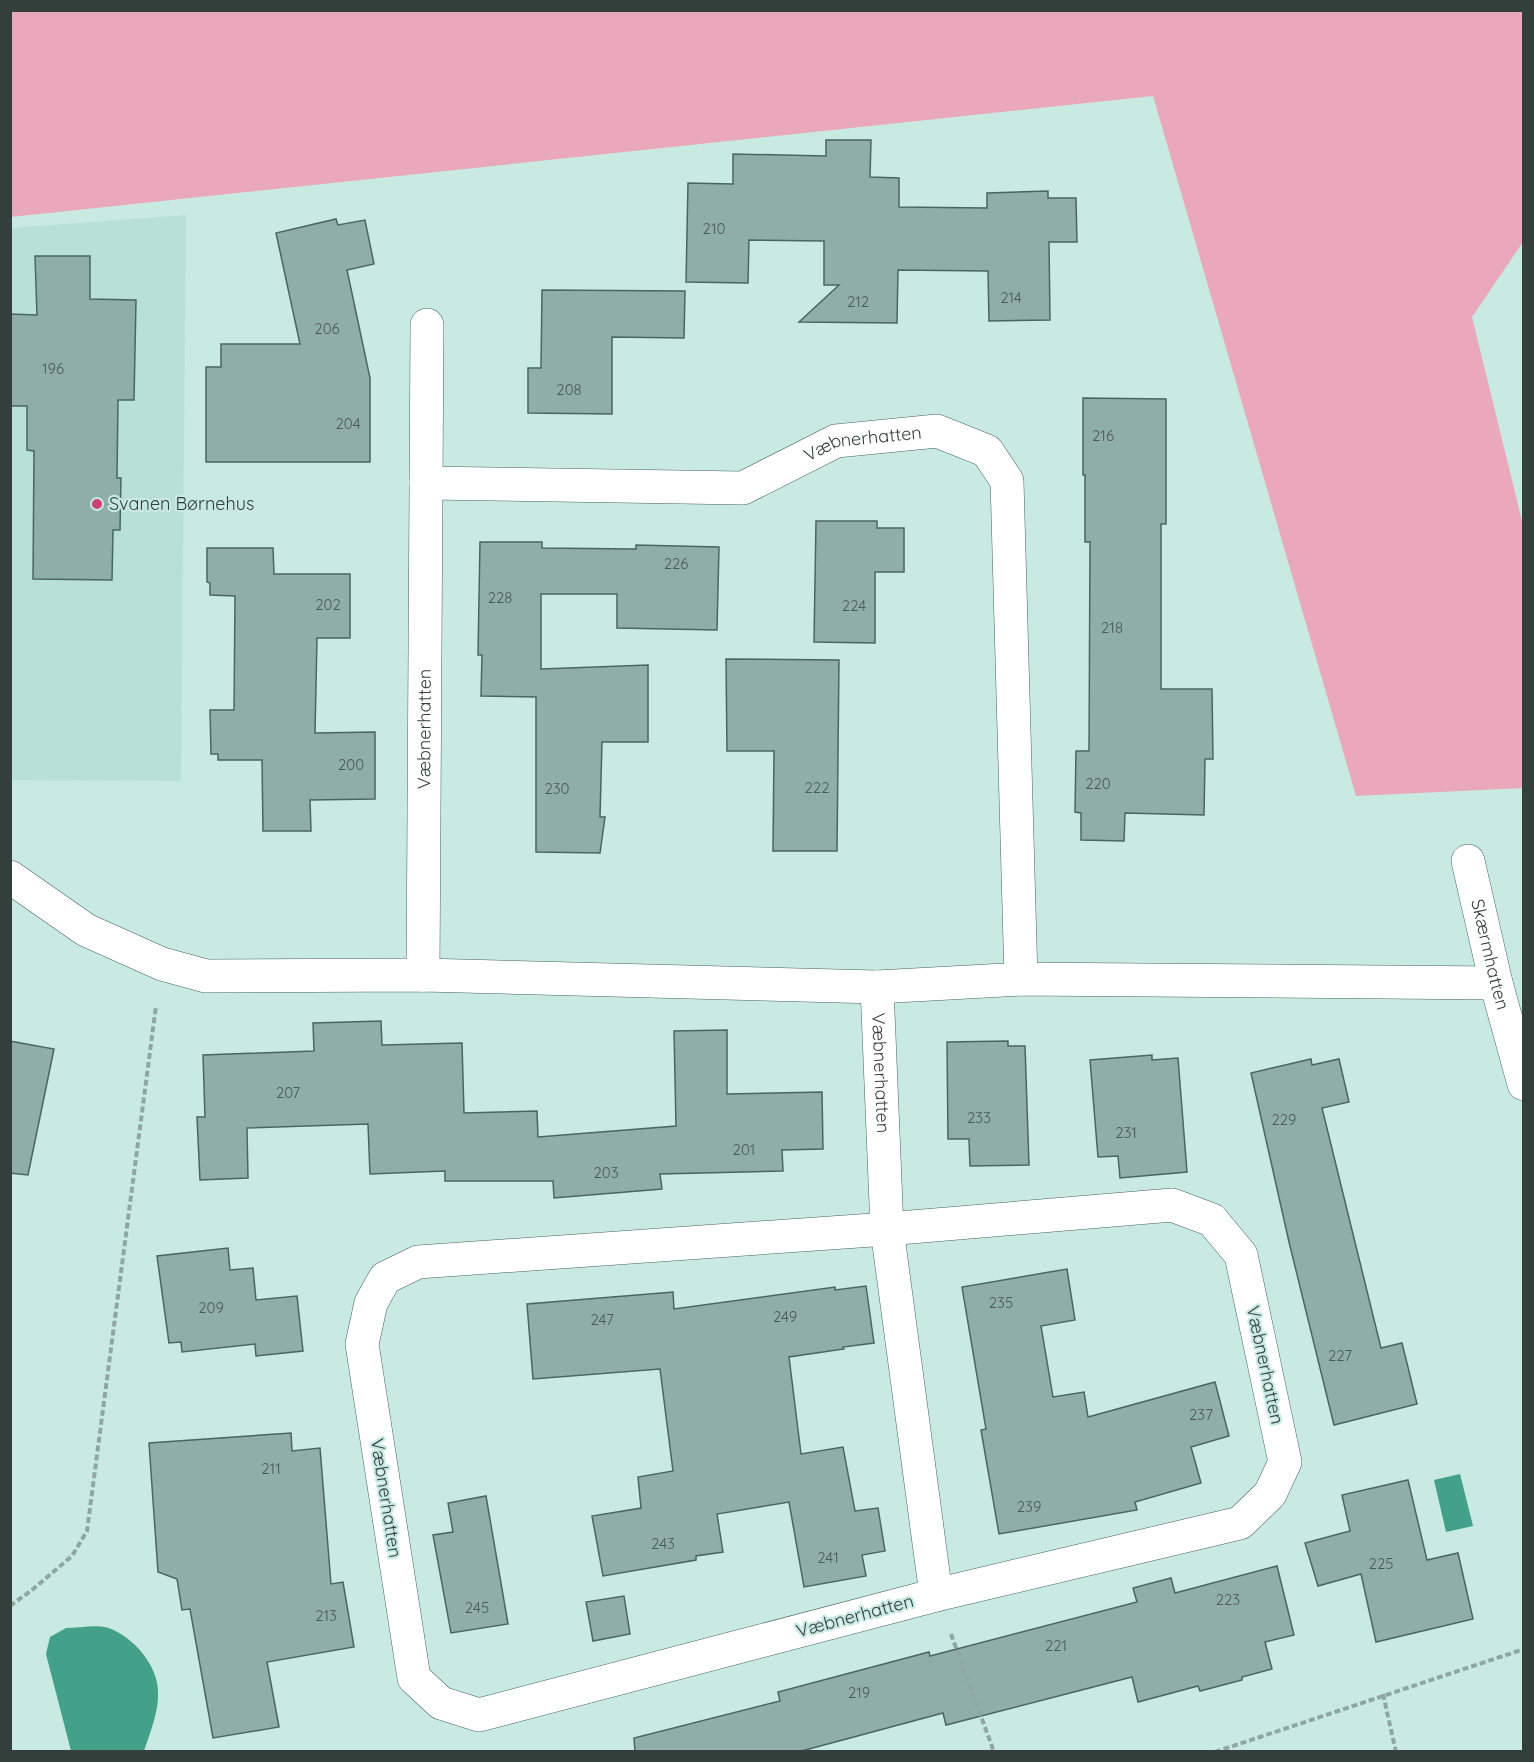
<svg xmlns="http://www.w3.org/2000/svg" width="1534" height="1762" viewBox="0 0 1534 1762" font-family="Quicksand,sans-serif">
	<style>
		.built { fill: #b7e1d4 }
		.green { fill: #eaa9ba }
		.water { fill: #43a18b }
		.building { fill: #8faea5; stroke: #4a675f; stroke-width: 1.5 }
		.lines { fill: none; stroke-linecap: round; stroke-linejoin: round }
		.minor-casing { stroke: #47645c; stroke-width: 34 }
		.tertiary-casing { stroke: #47645c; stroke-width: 34 }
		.path { stroke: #8ea8a0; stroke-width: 4; stroke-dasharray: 6 3; stroke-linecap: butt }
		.minor { stroke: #fff; stroke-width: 33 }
		.tertiary { stroke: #fff; stroke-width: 33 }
		.poi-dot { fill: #cc4173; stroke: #c9eae0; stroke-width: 2 }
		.labels { text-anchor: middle; stroke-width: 4.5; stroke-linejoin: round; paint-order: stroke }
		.number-label { font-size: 15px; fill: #495b56 }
		.street-label { font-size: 18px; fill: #323f3b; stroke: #c9eae0 }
		.poi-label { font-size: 18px; fill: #323f3b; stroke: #c9eae0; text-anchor: start }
	</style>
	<rect width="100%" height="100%" fill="#c9eae0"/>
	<path class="built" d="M 186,215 L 181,781 L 11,780 L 11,228 Z"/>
	<path class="green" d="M 10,11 L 1523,11 L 1523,242 L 1472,317 L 1523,525 L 1523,788 L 1356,796 L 1153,96 L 11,217 Z"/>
	<g class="water">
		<path d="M 1460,1474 L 1473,1526 L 1446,1532 L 1434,1480 Z"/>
		<path d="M 66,1628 C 79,1628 97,1624 109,1628 C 133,1637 158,1665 158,1692 C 159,1711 150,1733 144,1751 L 71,1751 L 46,1654 L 50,1637 Z"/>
	</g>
	<g class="building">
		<path d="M 826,140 L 871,140 L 870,177 L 899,178 L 899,207 L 987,208 L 987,193 L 1048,191 L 1048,198 L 1076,198 L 1077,242 L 1049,242 L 1050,320 L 989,321 L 988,271 L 898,270 L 897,323 L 799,322 L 839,285 L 824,285 L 824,241 L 749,240 L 748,283 L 686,282 L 688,183 L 733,184 L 733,154 L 826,156 Z"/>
		<path d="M 336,219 L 338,225 L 365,220 L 374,264 L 347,270 L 370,378 L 370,462 L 206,462 L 206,367 L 221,367 L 221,344 L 300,344 L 276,233 Z"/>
		<path d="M 35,256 L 90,256 L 90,299 L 136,300 L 134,400 L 118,400 L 117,478 L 121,478 L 120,530 L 113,530 L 112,580 L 33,579 L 34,451 L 27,450 L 27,406 L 10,406 L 10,314 L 37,315 Z"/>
		<path d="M 542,290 L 685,291 L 684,338 L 612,337 L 612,414 L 528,413 L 528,368 L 541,368 Z"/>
		<path d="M 1083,398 L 1166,399 L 1166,524 L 1161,524 L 1161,689 L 1212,689 L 1213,759 L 1205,759 L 1204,815 L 1125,813 L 1124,841 L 1081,840 L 1081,813 L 1075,812 L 1076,751 L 1089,751 L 1090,542 L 1085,542 L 1085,475 L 1083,475 Z"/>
		<path d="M 816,521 L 877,521 L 877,528 L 904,528 L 904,572 L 875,572 L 875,643 L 814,642 Z"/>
		<path d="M 480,542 L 542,542 L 542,548 L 636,549 L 636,545 L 719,547 L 717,630 L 617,628 L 617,594 L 541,594 L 541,669 L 648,665 L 648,742 L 602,742 L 600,817 L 605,817 L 600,853 L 536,852 L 536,697 L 481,696 L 482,655 L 478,655 Z"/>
		<path d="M 207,548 L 273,548 L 274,574 L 350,574 L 350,638 L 317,638 L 315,733 L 375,732 L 375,799 L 310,800 L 311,831 L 263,831 L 262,760 L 218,760 L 218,754 L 211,754 L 210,710 L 234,710 L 235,596 L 210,595 L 210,583 L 207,582 Z"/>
		<path d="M 726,659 L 839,660 L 837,851 L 773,851 L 774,751 L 727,751 Z"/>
		<path d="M 381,1021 L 382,1045 L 462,1043 L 464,1113 L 537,1111 L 538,1137 L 676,1126 L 674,1031 L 727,1030 L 727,1094 L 822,1092 L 823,1149 L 782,1150 L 783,1171 L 660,1174 L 662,1189 L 554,1198 L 553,1181 L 445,1181 L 445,1171 L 370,1174 L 368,1124 L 247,1128 L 248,1178 L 200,1180 L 197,1117 L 205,1117 L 203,1055 L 314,1051 L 313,1023 Z"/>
		<path d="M 10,1041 L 54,1049 L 28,1175 L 10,1173 Z"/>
		<path d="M 1008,1041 L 1008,1046 L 1025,1046 L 1029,1165 L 970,1166 L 969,1139 L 948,1139 L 947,1042 Z"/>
		<path d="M 1152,1055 L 1152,1060 L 1178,1058 L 1187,1172 L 1120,1178 L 1118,1156 L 1098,1157 L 1090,1060 Z"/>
		<path d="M 1311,1059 L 1312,1065 L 1339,1059 L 1349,1102 L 1322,1108 L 1381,1348 L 1402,1343 L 1417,1404 L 1334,1425 L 1289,1242 L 1251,1073 Z"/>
		<path d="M 228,1248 L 230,1270 L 253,1268 L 256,1300 L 297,1296 L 303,1351 L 256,1356 L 255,1344 L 182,1352 L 181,1342 L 169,1343 L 157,1256 Z"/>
		<path d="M 1067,1269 L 1075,1320 L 1041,1326 L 1053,1397 L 1084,1392 L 1088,1417 L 1215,1382 L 1229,1436 L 1191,1447 L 1201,1483 L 1135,1502 L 1137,1510 L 999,1534 L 981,1430 L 986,1429 L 962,1287 Z"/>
		<path d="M 866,1286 L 874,1343 L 843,1347 L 844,1349 L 789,1357 L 801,1454 L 843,1447 L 855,1511 L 878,1508 L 885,1551 L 862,1555 L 866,1576 L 804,1587 L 789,1502 L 717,1514 L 723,1552 L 696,1556 L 696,1560 L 603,1576 L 592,1516 L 641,1508 L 638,1477 L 673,1471 L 660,1369 L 533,1379 L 527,1304 L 673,1292 L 674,1309 L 835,1287 L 835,1290 Z"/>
		<path d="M 291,1433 L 292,1451 L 320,1448 L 331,1584 L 343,1582 L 354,1647 L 267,1662 L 279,1727 L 213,1738 L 190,1609 L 182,1610 L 177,1579 L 158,1572 L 149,1443 Z"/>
		<path d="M 1408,1480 L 1427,1560 L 1458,1553 L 1473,1619 L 1376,1642 L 1361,1574 L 1318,1586 L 1305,1543 L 1350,1531 L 1342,1495 Z"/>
		<path d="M 486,1496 L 508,1624 L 451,1633 L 433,1535 L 453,1532 L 448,1503 Z"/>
		<path d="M 1277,1566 L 1294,1635 L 1265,1642 L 1272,1669 L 1242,1677 L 1242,1680 L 1200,1691 L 1198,1686 L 1138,1702 L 1132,1677 L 946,1725 L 943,1713 L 798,1752 L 635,1752 L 634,1738 L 780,1701 L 778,1692 L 929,1652 L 930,1656 L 1137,1602 L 1133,1588 L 1171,1578 L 1175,1593 Z"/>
		<path d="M 624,1596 L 630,1634 L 593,1641 L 586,1602 Z"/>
	</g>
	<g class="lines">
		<defs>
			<g id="minor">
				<path id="s1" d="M 426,483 L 743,488 L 836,441 L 937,431 L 987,451 L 1007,481 L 1021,979"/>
				<path d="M 10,877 L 86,930 L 162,964 L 206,976 L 423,975 L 877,987 L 1021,979 L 1496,983"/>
				<path id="s2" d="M 423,975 L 427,325"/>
				<path id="s3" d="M 877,987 L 887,1229 L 936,1595"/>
				<path d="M 1172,1205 L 1212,1220 L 1241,1255 L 1285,1462 L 1270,1494 L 1240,1523 L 936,1595 L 479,1715 L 441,1703 L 414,1678 L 362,1344 L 371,1303 L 385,1278 L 418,1262 L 887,1229 Z"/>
			</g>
			<g id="tertiary">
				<path id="s4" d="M 1468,861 L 1496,983 L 1524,1084"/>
			</g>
		</defs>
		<use href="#minor" class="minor-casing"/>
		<use href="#tertiary" class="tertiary-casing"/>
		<g class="path">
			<path d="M 10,1606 L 32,1590 L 72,1556 L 87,1531 L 156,1006"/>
			<path d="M 951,1634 L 994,1752"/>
			<path d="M 1383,1694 L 1396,1752"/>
			<path d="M 1215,1752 L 1524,1649"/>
		</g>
		<use href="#minor" class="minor"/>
		<use href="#tertiary" class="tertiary"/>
	</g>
	<circle class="poi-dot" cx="97" cy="504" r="6"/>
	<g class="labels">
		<g class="number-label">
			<text x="714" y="234">210</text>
			<text x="1011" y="303">214</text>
			<text x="858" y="307">212</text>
			<text x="327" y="334">206</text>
			<text x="53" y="374">196</text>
			<text x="569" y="395">208</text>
			<text x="348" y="429">204</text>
			<text x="1103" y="441">216</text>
			<text x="676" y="569">226</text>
			<text x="500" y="603">228</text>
			<text x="328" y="610">202</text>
			<text x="854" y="611">224</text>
			<text x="1112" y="633">218</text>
			<text x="351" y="770">200</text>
			<text x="1098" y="789">220</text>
			<text x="817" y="793">222</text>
			<text x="557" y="794">230</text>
			<text x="288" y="1098">207</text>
			<text x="979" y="1123">233</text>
			<text x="1284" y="1125">229</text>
			<text x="1126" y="1138">231</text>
			<text x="744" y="1155">201</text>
			<text x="606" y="1178">203</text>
			<text x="1001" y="1308">235</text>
			<text x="211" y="1313">209</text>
			<text x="785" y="1322">249</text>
			<text x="602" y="1325">247</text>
			<text x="1340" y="1361">227</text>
			<text x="1201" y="1420">237</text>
			<text x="271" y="1474">211</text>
			<text x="1029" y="1512">239</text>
			<text x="663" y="1549">243</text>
			<text x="828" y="1563">241</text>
			<text x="1381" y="1569">225</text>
			<text x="1228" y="1605">223</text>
			<text x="477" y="1613">245</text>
			<text x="326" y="1621">213</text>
			<text x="1056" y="1651">221</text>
			<text x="859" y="1698">219</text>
		</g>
		<g class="street-label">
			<text dy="6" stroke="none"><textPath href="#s1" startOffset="447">Væbnerhatten</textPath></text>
			<text dy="6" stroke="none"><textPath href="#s2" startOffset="246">Væbnerhatten</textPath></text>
			<text dy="6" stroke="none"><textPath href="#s4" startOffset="96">Skærmhatten</textPath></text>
			<text dy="6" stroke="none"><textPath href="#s3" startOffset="86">Væbnerhatten</textPath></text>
			<text transform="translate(1265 1365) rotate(78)" y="6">Væbnerhatten</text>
			<text transform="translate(386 1498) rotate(81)" y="6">Væbnerhatten</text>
			<text transform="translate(855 1616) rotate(-15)" y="6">Væbnerhatten</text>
		</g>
		<g class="poi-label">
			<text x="109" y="510">Svanen Børnehus</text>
		</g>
	</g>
	<rect width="1534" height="1762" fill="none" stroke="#323f3b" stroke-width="24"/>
</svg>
